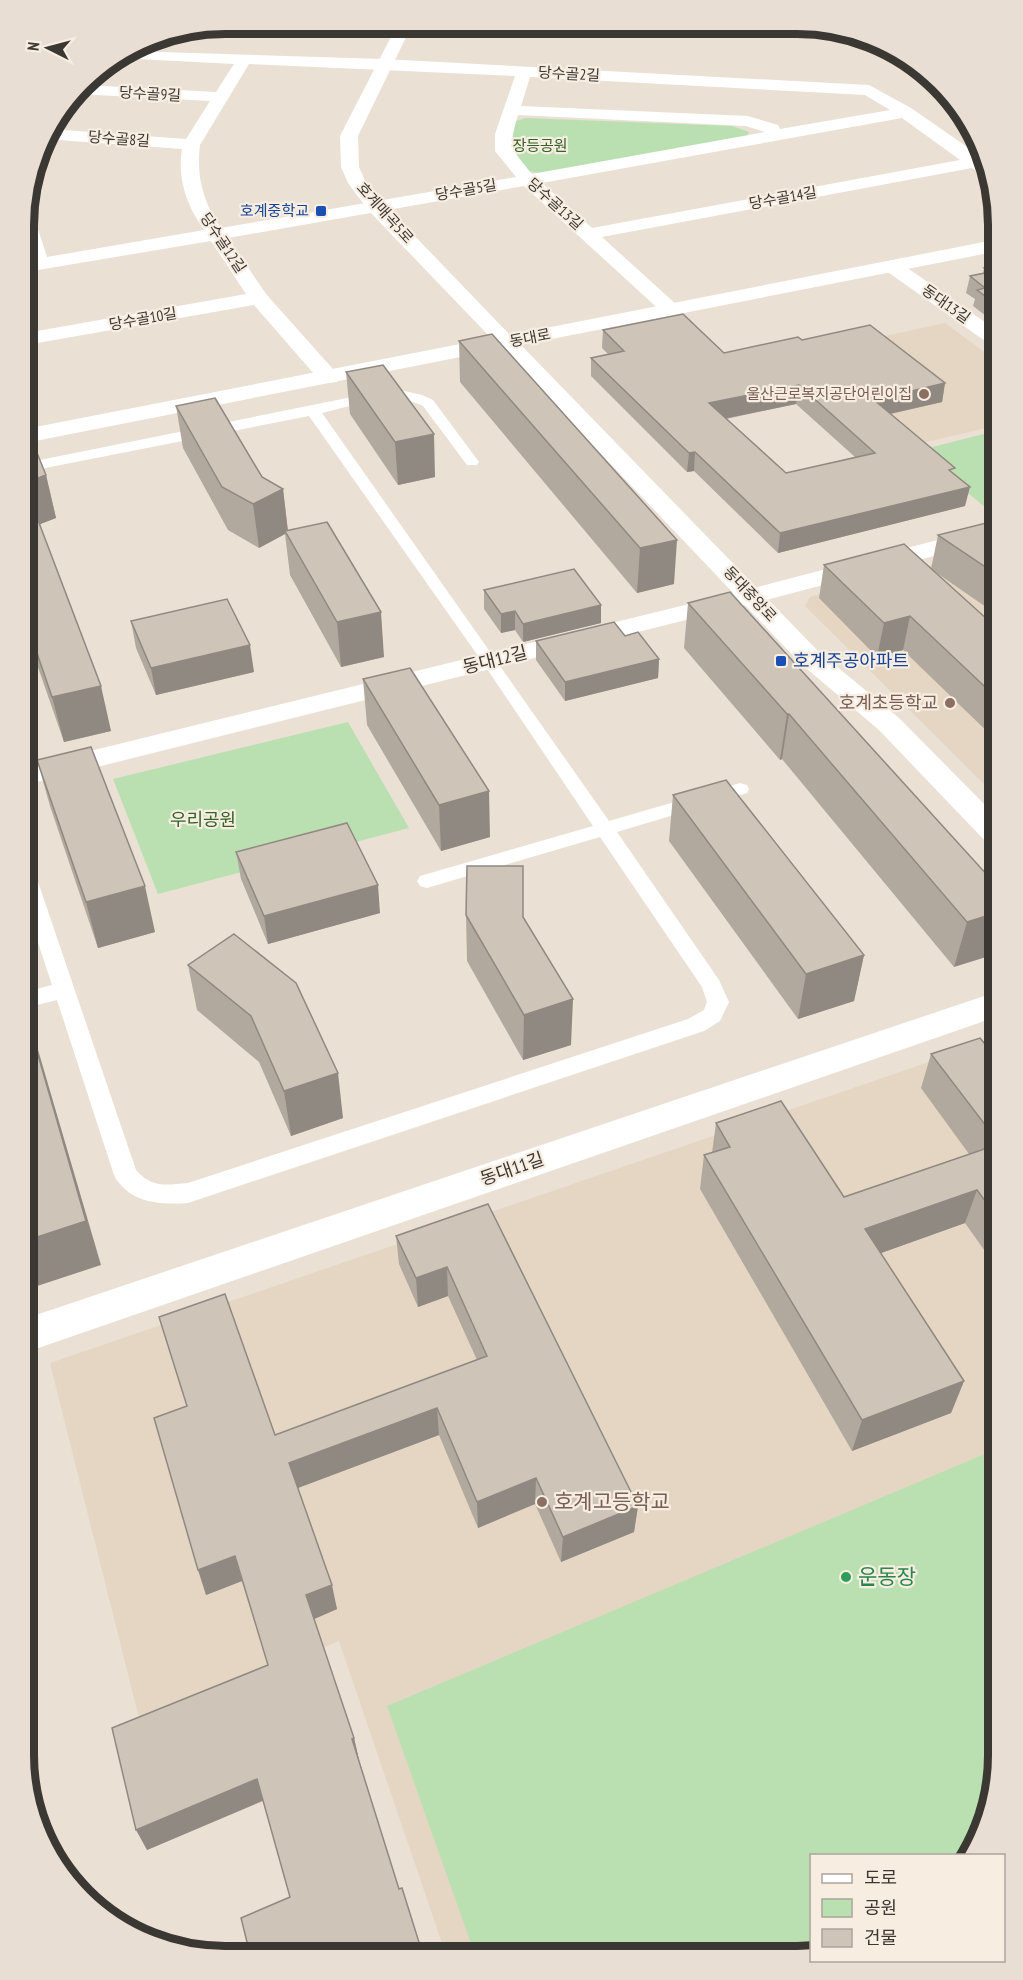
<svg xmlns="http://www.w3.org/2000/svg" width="1023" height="1980" viewBox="0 0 1023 1980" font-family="'PT Sans Narrow','Noto Sans KR',sans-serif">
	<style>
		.built { fill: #e5d6c3 }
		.green { fill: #bae0b2 }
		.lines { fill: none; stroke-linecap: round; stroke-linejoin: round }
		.service { fill: #fff; fill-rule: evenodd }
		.minor { fill: #fff; fill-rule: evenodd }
		.tertiary { fill: #fff; fill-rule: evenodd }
		.wall { fill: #b1a99e; fill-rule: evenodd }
		.shaded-wall { fill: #908981 }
		.building { fill: #cec4b8; stroke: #908981; stroke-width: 1.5; fill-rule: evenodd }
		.transit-dot { fill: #1a4fb4; stroke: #f7ede1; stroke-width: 2 }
		.education-dot { fill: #8d6e63; stroke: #f7ede1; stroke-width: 2 }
		.leisure-dot { fill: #2e9e5b; stroke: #f7ede1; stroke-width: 2 }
		.labels { text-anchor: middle; stroke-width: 4.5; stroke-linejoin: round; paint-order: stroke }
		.far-street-label { font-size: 15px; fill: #3b3732; stroke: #f7ede1 }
		.far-park-label { font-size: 15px; fill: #316426; stroke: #f7ede1 }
		.far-transit-label { font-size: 15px; fill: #164399; stroke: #f7ede1; text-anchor: end }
		.far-education-label { font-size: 15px; fill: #785e54; stroke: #f7ede1; text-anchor: end }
		.street-label { font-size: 18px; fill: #3b3732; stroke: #f7ede1 }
		.transit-label { font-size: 18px; fill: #164399; stroke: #f7ede1; text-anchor: start }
		.education-label { font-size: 18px; fill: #785e54; stroke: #f7ede1; text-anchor: end }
		.park-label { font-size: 18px; fill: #316426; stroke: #f7ede1 }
		.near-education-label { font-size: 21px; fill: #785e54; stroke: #f7ede1; text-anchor: start }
		.near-leisure-label { font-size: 21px; fill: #27864d; stroke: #f7ede1; text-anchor: start }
		.rim { fill: none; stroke: #3b3732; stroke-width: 8 }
	</style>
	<rect width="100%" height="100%" fill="#eae0d4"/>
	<g class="built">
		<path d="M 945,323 L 999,363 L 999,425 L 910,446 L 801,354 Z"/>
		<path d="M 999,547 L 999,799 L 805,606 L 810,597 Z"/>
		<path d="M 999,1038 L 999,1768 L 984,1831 L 970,1855 L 812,1856 L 811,1954 L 798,1956 L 446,1955 L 339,1641 L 140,1722 L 50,1363 Z"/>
	</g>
	<g class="green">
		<path d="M 526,118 L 732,126 L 749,132 L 747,136 L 541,173 L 527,171 L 511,148 L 513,122 Z"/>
		<path d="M 999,430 L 999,510 L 991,512 L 917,451 Z"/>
		<path d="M 348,722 L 409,828 L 158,894 L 113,779 Z"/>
		<path d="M 999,1448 L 999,1768 L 984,1831 L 970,1855 L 812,1856 L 811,1954 L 798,1956 L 475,1955 L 387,1706 Z"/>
	</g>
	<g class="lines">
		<path class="service" d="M 404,391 L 422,395 L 433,400 L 479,462 L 477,465 L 467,465 L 423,406 C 392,391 353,406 322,413 L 609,821 L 740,783 L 747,785 L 749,789 L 747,793 L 617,832 L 719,980 L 729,1002 L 720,1021 L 704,1031 L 188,1203 C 159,1205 129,1203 114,1175 L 57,1000 L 25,1008 L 25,992 L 52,985 L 25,903 L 25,866 L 32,868 L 35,873 L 136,1170 C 152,1188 165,1185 188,1183 L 688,1019 L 704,1010 L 707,1002 L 702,987 L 600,837 L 427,888 L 420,886 L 417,881 L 420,876 L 593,826 L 483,663 L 309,416 L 25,472 L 25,463 L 372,393 Z"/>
		<g class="minor">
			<path d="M 130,51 L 383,59 L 869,85 L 911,108 L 983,158 L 989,164 L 991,178 L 984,177 L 972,168 L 602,237 L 678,306 L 681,310 L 678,314 L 664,314 L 524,186 L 228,238 L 266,294 L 340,377 L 337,382 L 329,383 L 321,382 L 254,305 L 26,345 L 26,333 L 246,294 L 211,241 L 26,272 L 26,260 L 28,260 L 26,251 L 26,214 L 33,216 L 35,220 L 47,257 L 204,230 C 187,206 177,179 182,149 L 44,139 L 50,129 L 186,139 L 210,101 L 77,94 L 84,85 L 216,92 L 234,64 L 118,58 ZM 249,64 L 515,76 L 495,134 L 495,151 L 516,177 L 221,228 C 203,203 196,175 200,145 ZM 530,77 L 865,95 L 890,110 L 780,129 L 778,125 L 748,116 L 521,106 ZM 518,115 L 746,126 L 765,132 L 532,174 C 511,148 508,148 518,115 ZM 902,118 L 960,160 L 592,228 L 542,183 Z"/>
			<path d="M 892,260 L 899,262 L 999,332 L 999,348 L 992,346 L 885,270 L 882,266 L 885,262 Z"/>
			<path d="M 999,524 L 999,539 L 762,601 L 25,785 L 25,767 L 746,590 Z"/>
			<path d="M 999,991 L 999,1016 L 24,1353 L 24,1319 Z"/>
		</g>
		<g class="tertiary">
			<path d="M 397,25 L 412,25 L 358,136 L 359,167 L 366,183 L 383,203 L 510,335 L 999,239 L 999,251 L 521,345 L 818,651 L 899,718 L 999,819 L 999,847 L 988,844 L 879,730 L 800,663 L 501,349 L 25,443 L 25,429 L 491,338 L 369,211 L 348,183 L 341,167 L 340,136 Z"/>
			<path d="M 790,28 L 837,28 L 845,32 L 798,33 Z"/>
		</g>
	</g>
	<g class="wall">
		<path d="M 999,265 L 999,326 L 973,306 L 975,299 L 966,293 L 970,276 L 983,273 L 984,268 Z"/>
		<path d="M 603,330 L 724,353 L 802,340 L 945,383 L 942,402 L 891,414 L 954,474 L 965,506 L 778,553 L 694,471 L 687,472 L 591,376 L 591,358 L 608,354 L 602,348 ZM 796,404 L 855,457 L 786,473 L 726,419 Z"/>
		<path d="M 459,341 L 674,584 L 637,593 L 460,382 Z"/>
		<path d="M 346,372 L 435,477 L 398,485 L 350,414 Z"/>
		<path d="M 176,406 L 262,477 L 283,489 L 288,531 L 384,657 L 341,667 L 290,575 L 285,534 L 259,548 L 228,530 L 183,448 Z"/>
		<path d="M 25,439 L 46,475 L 56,518 L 40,524 L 111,731 L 64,742 L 25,630 Z"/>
		<path d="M 999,534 L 999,616 L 931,569 L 938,535 Z"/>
		<path d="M 824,565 L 999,630 L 999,743 L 903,650 L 877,657 L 819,598 Z"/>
		<path d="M 484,590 L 601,623 L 523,642 L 515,630 L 501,633 L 484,609 Z"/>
		<path d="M 688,603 L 999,888 L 954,967 L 782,759 L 780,760 L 684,648 Z"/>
		<path d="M 131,621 L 254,672 L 156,695 L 136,648 Z"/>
		<path d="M 625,636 L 659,659 L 658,678 L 565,701 L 536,660 L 536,641 Z"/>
		<path d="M 363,679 L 490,837 L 441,851 L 367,725 Z"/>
		<path d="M 37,760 L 155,932 L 98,948 L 50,806 Z"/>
		<path d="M 673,795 L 864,955 L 854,1001 L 798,1019 L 669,841 Z"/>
		<path d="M 236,852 L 380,913 L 268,944 L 241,879 Z"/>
		<path d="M 466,915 L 571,1045 L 523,1060 L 467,961 Z"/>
		<path d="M 234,934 L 343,1118 L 291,1136 L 259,1062 L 197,1010 L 188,965 Z"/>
		<path d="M 931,1054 L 999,1061 L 999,1271 L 965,1223 L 881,1253 L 964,1381 L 951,1413 L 852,1451 L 700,1189 L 704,1155 L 712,1153 L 716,1123 L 844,1197 L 969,1154 L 921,1088 Z"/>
		<path d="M 488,1204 L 638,1506 L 634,1532 L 561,1562 L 535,1504 L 478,1528 L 439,1435 L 298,1488 L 337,1609 L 314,1619 L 354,1738 L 359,1760 L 399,1889 L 423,1955 L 290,1897 L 263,1801 L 147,1850 L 268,1665 L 242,1581 L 206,1595 L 187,1406 L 159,1317 L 275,1435 L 477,1360 L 448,1296 L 418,1307 L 399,1264 L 396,1236 Z"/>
	</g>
	<g class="shaded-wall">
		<path d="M 945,383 L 942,402 L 871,418 L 874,400 Z"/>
		<path d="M 799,385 L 796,404 L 708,422 L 709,403 Z"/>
		<path d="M 434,434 L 435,477 L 398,485 L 395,442 Z"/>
		<path d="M 695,452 L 694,471 L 687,472 L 689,453 Z"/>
		<path d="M 46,475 L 56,518 L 25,530 L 25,483 Z"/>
		<path d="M 970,487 L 965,506 L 778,553 L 780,533 Z"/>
		<path d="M 283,489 L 288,532 L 285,531 L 285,534 L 259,548 L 253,504 Z"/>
		<path d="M 677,540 L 674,584 L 637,593 L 640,548 Z"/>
		<path d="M 601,605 L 601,623 L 523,642 L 523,624 Z"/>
		<path d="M 515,611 L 515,630 L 501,633 L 501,614 Z"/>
		<path d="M 381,612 L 384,657 L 341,667 L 337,622 Z"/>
		<path d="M 910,616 L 903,650 L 877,657 L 884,623 Z"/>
		<path d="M 250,645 L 254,672 L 156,695 L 151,668 Z"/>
		<path d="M 659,659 L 658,678 L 565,701 L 565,682 Z"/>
		<path d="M 101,686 L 111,731 L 64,742 L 52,697 Z"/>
		<path d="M 787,714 L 789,714 L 782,759 L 780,760 Z"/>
		<path d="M 489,791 L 490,837 L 441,851 L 439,805 Z"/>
		<path d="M 378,885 L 380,913 L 268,944 L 264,916 Z"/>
		<path d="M 145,886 L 155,932 L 98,948 L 86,902 Z"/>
		<path d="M 999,912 L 999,953 L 954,967 L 967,922 Z"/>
		<path d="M 864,955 L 854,1001 L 798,1019 L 806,974 Z"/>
		<path d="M 573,999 L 571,1045 L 523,1060 L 524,1015 Z"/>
		<path d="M 25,1009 L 36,1043 L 101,1265 L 25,1290 Z"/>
		<path d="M 338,1073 L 343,1118 L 291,1136 L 284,1091 Z"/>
		<path d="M 977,1190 L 965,1223 L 856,1262 L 865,1229 Z"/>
		<path d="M 447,1267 L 448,1296 L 418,1307 L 416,1278 Z"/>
		<path d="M 964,1381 L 951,1413 L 852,1451 L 862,1420 Z"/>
		<path d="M 437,1408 L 439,1435 L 295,1489 L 289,1463 Z"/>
		<path d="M 536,1478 L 535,1504 L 478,1528 L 477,1502 Z"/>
		<path d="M 638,1506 L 634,1532 L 561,1562 L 563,1537 Z"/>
		<path d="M 235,1556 L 242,1581 L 206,1595 L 198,1570 Z"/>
		<path d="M 332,1585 L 337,1609 L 312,1620 L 306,1595 Z"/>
		<path d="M 354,1738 L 359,1760 L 352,1739 Z"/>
		<path d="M 257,1779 L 264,1800 L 147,1850 L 136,1830 Z"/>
	</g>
	<g class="building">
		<path d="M 999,265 L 999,306 L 977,290 L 985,288 L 970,276 L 990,272 L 984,268 Z"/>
		<path d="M 683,314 L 724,353 L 798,337 L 802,340 L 870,325 L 945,383 L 874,400 L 955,468 L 949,470 L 970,487 L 780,533 L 695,452 L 689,453 L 591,358 L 624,351 L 603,330 ZM 799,385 L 875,453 L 786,473 L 709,403 Z"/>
		<path d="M 492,334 L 677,540 L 640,548 L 459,341 Z"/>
		<path d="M 383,365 L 434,434 L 395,442 L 346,372 Z"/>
		<path d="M 215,398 L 262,477 L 283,489 L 253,504 L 222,487 L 176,406 Z"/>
		<path d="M 31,438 L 46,475 L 25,483 L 25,439 Z"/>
		<path d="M 33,507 L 52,557 L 101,686 L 52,697 L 25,618 L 25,524 Z"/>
		<path d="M 327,522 L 381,612 L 337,622 L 285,531 Z"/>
		<path d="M 986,523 L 999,534 L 999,576 L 938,535 Z"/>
		<path d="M 904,544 L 999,630 L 999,700 L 910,616 L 884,623 L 824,565 Z"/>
		<path d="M 574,569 L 601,605 L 523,624 L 515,611 L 501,614 L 484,590 Z"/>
		<path d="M 730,592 L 999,888 L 999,912 L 967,922 L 789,714 L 787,714 L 688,603 Z"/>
		<path d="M 227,599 L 250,645 L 151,668 L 131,621 Z"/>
		<path d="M 614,622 L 625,636 L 638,632 L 659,659 L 565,682 L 536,641 Z"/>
		<path d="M 410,668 L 489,791 L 439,805 L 363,679 Z"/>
		<path d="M 91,747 L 145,886 L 86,902 L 37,760 Z"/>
		<path d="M 726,780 L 864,955 L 806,974 L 673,795 Z"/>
		<path d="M 347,823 L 378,885 L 264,916 L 236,852 Z"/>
		<path d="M 467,866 L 523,866 L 523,917 L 573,999 L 524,1015 L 466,915 Z"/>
		<path d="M 234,934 L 296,983 L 338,1073 L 284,1091 L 251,1016 L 188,965 Z"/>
		<path d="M 25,1010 L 86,1221 L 25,1241 Z"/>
		<path d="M 980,1038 L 999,1061 L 999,1143 L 931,1054 Z"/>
		<path d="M 781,1101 L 844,1197 L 999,1144 L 999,1220 L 977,1190 L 865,1229 L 964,1381 L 862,1420 L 704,1155 L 730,1147 L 716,1123 Z"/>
		<path d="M 488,1204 L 638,1506 L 563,1537 L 536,1478 L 477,1502 L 437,1408 L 289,1463 L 332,1585 L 306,1595 L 354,1738 L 352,1739 L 399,1889 L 402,1888 L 423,1955 L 250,1954 L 241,1918 L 290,1897 L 257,1779 L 136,1830 L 112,1728 L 268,1665 L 235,1556 L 198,1570 L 154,1418 L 187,1406 L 159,1317 L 225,1294 L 275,1435 L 487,1356 L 447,1267 L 416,1278 L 396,1236 Z"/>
	</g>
	<g class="transit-dot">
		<rect x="315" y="205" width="12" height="12" rx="3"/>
		<rect x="775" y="655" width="12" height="12" rx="3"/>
	</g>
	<g class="education-dot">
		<circle cx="924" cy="394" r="6"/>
		<circle cx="950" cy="703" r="6"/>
		<circle cx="542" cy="1502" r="6"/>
	</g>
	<circle class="leisure-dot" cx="846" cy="1577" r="6"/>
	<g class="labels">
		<g class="far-street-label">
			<text transform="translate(569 74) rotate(3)" y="5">당수골2길</text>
			<text transform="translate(150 94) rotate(3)" y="5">당수골9길</text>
			<text transform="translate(119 139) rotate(4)" y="5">당수골8길</text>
			<text transform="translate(466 190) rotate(-10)" y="5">당수골5길</text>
			<text transform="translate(783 198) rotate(-10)" y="5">당수골14길</text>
			<text transform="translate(555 204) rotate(42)" y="5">당수골13길</text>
			<text transform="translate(385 213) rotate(48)" y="5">호계매곡5로</text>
			<text transform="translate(223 243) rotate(56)" y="5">당수골12길</text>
			<text transform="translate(946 304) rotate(35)" y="5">동대13길</text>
			<text transform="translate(143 319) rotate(-10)" y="5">당수골10길</text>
			<text transform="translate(530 338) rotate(-11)" y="5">동대로</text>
			<text transform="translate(750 594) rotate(47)" y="5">동대중앙로</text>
		</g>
		<g class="far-park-label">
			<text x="540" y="151">장등공원</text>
		</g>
		<g class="far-transit-label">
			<text x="309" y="216">호계중학교</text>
		</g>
		<g class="far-education-label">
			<text x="912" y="399">울산근로복지공단어린이집</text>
		</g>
		<g class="street-label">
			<text transform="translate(495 660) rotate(-14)" y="6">동대12길</text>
			<text transform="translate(512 1169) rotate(-19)" y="6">동대11길</text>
		</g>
		<g class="transit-label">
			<text x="793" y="667">호계주공아파트</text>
		</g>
		<g class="education-label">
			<text x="938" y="709">호계초등학교</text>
		</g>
		<g class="park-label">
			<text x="203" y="826">우리공원</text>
		</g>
		<g class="near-education-label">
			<text x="554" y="1509">호계고등학교</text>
		</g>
		<g class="near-leisure-label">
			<text x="858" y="1584">운동장</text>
		</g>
	</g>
	<path d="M0 0H1023V1980H0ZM225 34H797A191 191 0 0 1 988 225V1755A191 191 0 0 1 797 1946H225A191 191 0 0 1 34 1755V225A191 191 0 0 1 225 34Z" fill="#e8ded3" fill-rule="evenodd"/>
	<path class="rim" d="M225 34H797A191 191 0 0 1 988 225V1755A191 191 0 0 1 797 1946H225A191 191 0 0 1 34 1755V225A191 191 0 0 1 225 34Z"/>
	<rect x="810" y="1854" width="195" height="108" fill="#f7ede1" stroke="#aca49b" stroke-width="1.5"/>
	<rect x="822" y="1874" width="30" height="9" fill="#ffffff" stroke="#aca49b" stroke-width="1.5"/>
	<text x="864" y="1884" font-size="18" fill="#3b3732">도로</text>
	<rect x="822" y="1899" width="30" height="18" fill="#bae0b2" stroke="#aca49b" stroke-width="1.5"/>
	<text x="864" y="1914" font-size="18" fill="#3b3732">공원</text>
	<rect x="822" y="1929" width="30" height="18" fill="#cec4b8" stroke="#aca49b" stroke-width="1.5"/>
	<text x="864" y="1944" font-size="18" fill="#3b3732">건물</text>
	<g transform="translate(48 48) rotate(276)" stroke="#f7ede1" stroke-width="4.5" paint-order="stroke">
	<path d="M0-4.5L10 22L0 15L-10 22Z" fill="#3b3732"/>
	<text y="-9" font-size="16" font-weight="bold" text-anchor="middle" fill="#3b3732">N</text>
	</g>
</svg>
